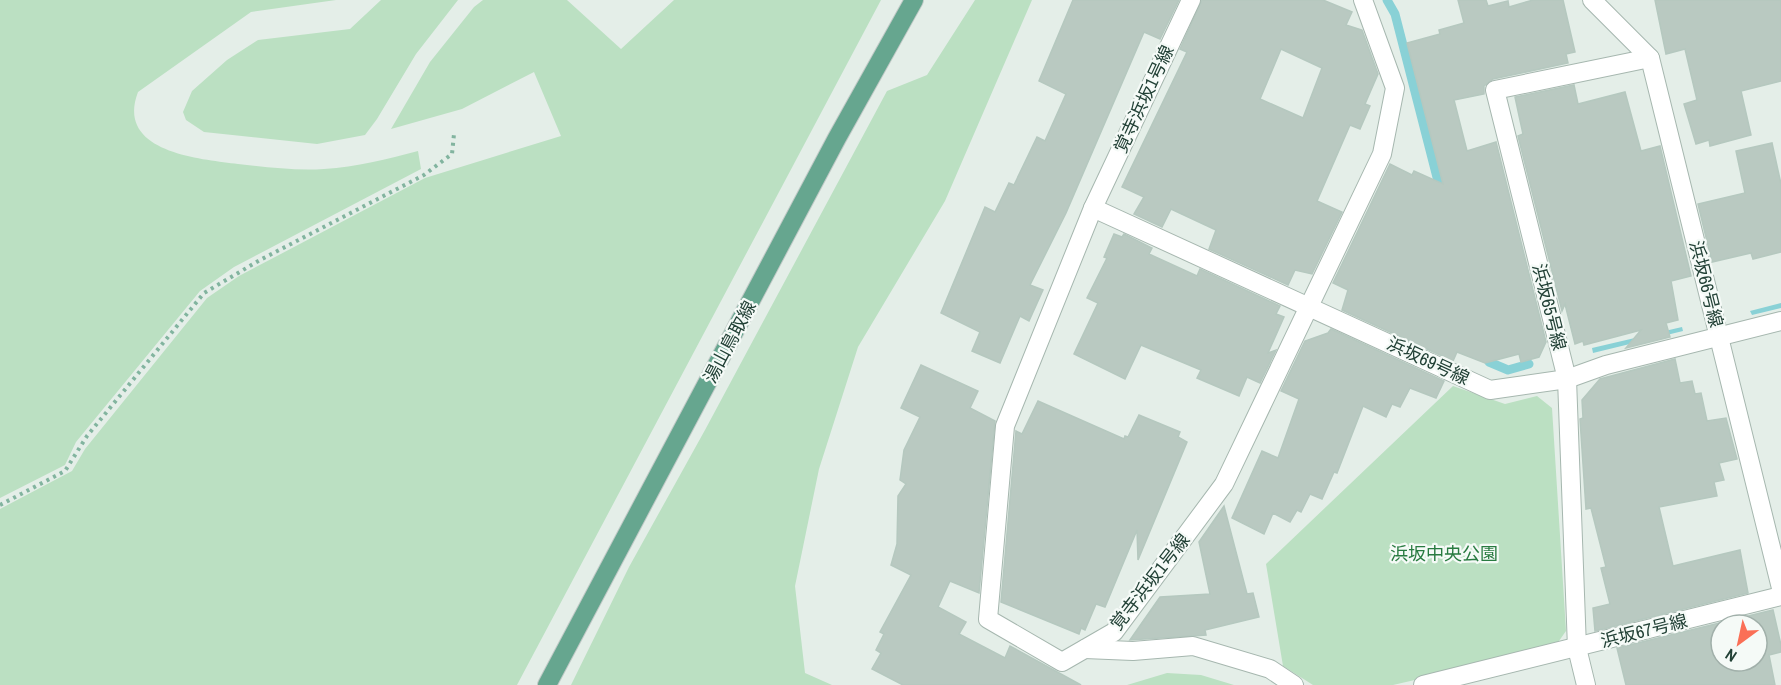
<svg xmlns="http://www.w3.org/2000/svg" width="1781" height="685" viewBox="0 0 1781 685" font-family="'Archivo Narrow','Noto Sans JP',sans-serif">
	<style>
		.green { fill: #bbe0c2 }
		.water { fill: #89d1d6 }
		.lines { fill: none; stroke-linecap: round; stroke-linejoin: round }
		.stream { stroke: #89d1d6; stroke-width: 9 }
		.building { fill: #b9c9c1; stroke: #b5c8bf; stroke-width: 1.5; fill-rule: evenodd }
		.minor-casing { stroke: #a6b7af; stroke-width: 20 }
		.major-casing { stroke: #c1cac7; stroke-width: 20 }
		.path { stroke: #82b49f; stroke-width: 4; stroke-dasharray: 3 4.5; stroke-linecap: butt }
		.minor { stroke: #fff; stroke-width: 18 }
		.major { stroke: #66a68f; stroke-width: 18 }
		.labels { text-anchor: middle; stroke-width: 4.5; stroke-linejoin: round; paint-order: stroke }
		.street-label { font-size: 18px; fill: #224136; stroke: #f5faf7 }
		.park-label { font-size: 18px; fill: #297b41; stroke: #f5faf7 }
	</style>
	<rect width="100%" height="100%" fill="#e4eee8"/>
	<g class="green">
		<path d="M 0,0 L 336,0 L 251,12 L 138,92 C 115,152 199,159 238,164 C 266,167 296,171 324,169 C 357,167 387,159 418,151 L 421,169 L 234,267 L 200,291 L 76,442 L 65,465 L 0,498 Z"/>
		<path d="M 381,0 L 458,0 L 416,54 L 377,119 L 365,135 L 317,144 L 204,132 L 186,120 L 183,112 L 192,91 L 227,60 L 258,40 L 350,29 Z"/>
		<path d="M 483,0 L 567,0 L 621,49 L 674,0 L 881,0 L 517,685 L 0,685 L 0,509 L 72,471 L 85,449 L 207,298 L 239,276 L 425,178 L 561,136 L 534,72 L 462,109 L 391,129 L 430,62 L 474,7 Z"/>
		<path d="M 975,0 L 1032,0 L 945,201 L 858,347 L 819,469 L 795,586 L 805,673 L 832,685 L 571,685 L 629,567 L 705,430 L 887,91 L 927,75 Z"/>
		<path d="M 1453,386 L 1505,404 L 1537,396 L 1552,408 L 1566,631 L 1554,648 L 1393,685 L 1313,685 L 1283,666 L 1266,564 Z"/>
		<path d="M 1167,673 L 1201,675 L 1234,685 L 1127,685 Z"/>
	</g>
	<g class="water">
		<path d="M 1781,303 L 1781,308 L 1752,315 L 1750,311 Z"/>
		<path d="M 1682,327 L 1683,331 L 1593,353 L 1592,348 Z"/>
	</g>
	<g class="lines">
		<g class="stream">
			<path d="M 1387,0 L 1395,14 L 1441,193"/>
			<path d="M 1486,351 L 1489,362 L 1508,370 L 1529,364"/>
		</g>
	</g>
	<g class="building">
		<path d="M 1073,0 L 1179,0 L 1160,39 L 1144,32 L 1066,213 L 1030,285 L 1043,290 L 1029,321 L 1020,316 L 1000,363 L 972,351 L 980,332 L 941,313 L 985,207 L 995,212 L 1009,183 L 1014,185 L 1037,137 L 1045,141 L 1066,94 L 1039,81 Z"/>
		<path d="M 1202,0 L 1323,0 L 1352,12 L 1346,25 L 1362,30 L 1378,74 L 1365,104 L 1370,106 L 1360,129 L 1350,125 L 1317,201 L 1342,212 L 1312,274 L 1295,270 L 1288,285 L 1209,249 L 1216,230 L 1171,209 L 1162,227 L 1134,214 L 1144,197 L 1122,187 L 1187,52 L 1180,49 ZM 1281,49 L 1322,68 L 1303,118 L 1260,99 Z"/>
		<path d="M 1458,0 L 1486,0 L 1488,6 L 1508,1 L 1509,7 L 1533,0 L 1563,0 L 1575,52 L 1566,54 L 1568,63 L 1493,79 L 1484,86 L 1484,94 L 1454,100 L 1467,151 L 1496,142 L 1546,342 L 1539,357 L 1521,362 L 1519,354 L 1485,363 L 1457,352 L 1453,361 L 1342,310 L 1348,290 L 1333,283 L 1390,164 L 1412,175 L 1414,171 L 1443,184 L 1407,43 L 1440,34 L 1439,30 L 1464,23 Z"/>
		<path d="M 1655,0 L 1781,0 L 1781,81 L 1741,91 L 1751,135 L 1710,146 L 1709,140 L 1696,144 L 1684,104 L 1697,100 L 1685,49 L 1666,54 Z"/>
		<path d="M 1574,85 L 1578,104 L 1625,92 L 1641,151 L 1660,146 L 1691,276 L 1671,281 L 1678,320 L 1666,323 L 1670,337 L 1626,348 L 1641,330 L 1584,345 L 1583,341 L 1575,344 L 1565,304 L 1562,311 L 1518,136 L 1523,134 L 1515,97 Z"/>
		<path d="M 1772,143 L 1781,184 L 1781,252 L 1753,259 L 1751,253 L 1712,262 L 1698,204 L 1745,193 L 1736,151 Z"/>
		<path d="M 1114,234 L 1122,237 L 1124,234 L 1152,248 L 1149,254 L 1197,276 L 1200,269 L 1280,306 L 1276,314 L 1284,317 L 1268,353 L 1276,350 L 1260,383 L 1247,377 L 1239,396 L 1197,378 L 1201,370 L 1141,345 L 1125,379 L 1074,354 L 1098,303 L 1087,298 L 1107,258 L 1104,257 Z"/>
		<path d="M 1331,329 L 1444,381 L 1436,398 L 1410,388 L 1400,407 L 1392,404 L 1386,417 L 1363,406 L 1337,473 L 1334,472 L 1322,499 L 1310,494 L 1301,512 L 1297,510 L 1290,522 L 1273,513 L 1264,534 L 1232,518 L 1262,451 L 1278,458 L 1299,399 L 1281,391 L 1305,341 L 1328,333 Z"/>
		<path d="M 1675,359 L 1680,383 L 1692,381 L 1695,394 L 1701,393 L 1707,421 L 1726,418 L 1737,459 L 1719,463 L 1724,480 L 1714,482 L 1717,496 L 1659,507 L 1673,566 L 1740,550 L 1748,593 L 1595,631 L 1593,608 L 1610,604 L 1601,568 L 1606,567 L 1591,508 L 1586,509 L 1580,419 L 1583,418 L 1582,400 L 1600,379 Z"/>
		<path d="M 921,365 L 978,391 L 970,408 L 995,421 L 979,593 L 950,581 L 938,607 L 966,622 L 959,634 L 1005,658 L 1010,646 L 1081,685 L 903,685 L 872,669 L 881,653 L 876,650 L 884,634 L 880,632 L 911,575 L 891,565 L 897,544 L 898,496 L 906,484 L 900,480 L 904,450 L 920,417 L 901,408 Z"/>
		<path d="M 1038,401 L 1124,439 L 1125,436 L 1128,437 L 1139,415 L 1180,432 L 1178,437 L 1187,442 L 1138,560 L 1137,530 L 1105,607 L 1096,604 L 1085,630 L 1081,628 L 1079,634 L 1001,602 L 1016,431 L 1022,434 Z"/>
		<path d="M 1224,506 L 1247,594 L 1253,593 L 1259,617 L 1205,630 L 1206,635 L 1130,640 L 1160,597 L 1210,594 L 1199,542 Z"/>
		<path d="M 1773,610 L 1781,645 L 1781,652 L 1769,655 L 1775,685 L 1626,685 L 1617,648 ZM 1721,625 L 1757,625 L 1757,661 L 1721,661 Z"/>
	</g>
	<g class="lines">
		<defs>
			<g id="minor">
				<path d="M 1191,0 L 1093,208 L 1005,426 L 988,619 L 1062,662 L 1114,632 L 1224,484 L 1382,154 L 1395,88 L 1363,0"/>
				<path d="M 1592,0 L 1650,58 L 1781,588"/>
				<path d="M 1093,208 L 1490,390 L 1567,379 L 1606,365 L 1781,321"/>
				<path d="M 1085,649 L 1133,651 L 1193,646 L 1270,669 L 1294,685"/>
				<path d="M 1423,685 L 1781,596"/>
				<path d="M 1586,685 L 1577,648 L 1567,379 L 1495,90 L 1650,58"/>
			</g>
			<path id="major" d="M 547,685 L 837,138 L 914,0"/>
		</defs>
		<use href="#minor" class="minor-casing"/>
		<use href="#major" class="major-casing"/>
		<path class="path" d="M 0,505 L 65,471 L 87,436 L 204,293 L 260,260 L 424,175 L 452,154 L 454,134"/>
		<use href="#minor" class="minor"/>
		<use href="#major" class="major"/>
	</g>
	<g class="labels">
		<g class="street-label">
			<text transform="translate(1144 99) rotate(-65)" y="6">覚寺浜坂1号線</text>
			<text transform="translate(1706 284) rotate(76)" y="6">浜坂66号線</text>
			<text transform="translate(1549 307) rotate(76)" y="6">浜坂65号線</text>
			<text transform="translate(730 342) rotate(-62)" y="6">湯山鳥取線</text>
			<text transform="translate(1428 361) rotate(25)" y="6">浜坂69号線</text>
			<text transform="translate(1150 582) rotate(-52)" y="6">覚寺浜坂1号線</text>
			<text transform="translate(1644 631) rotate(-14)" y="6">浜坂67号線</text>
		</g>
		<g class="park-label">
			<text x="1444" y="560">浜坂中央公園</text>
		</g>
	</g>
	<g transform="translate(1739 643) rotate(213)"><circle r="28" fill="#f5faf7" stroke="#a1b0aa" stroke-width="1.5"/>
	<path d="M0-4.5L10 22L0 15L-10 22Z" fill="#fa6f56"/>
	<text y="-9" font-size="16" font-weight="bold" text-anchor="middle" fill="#224136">N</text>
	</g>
</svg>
